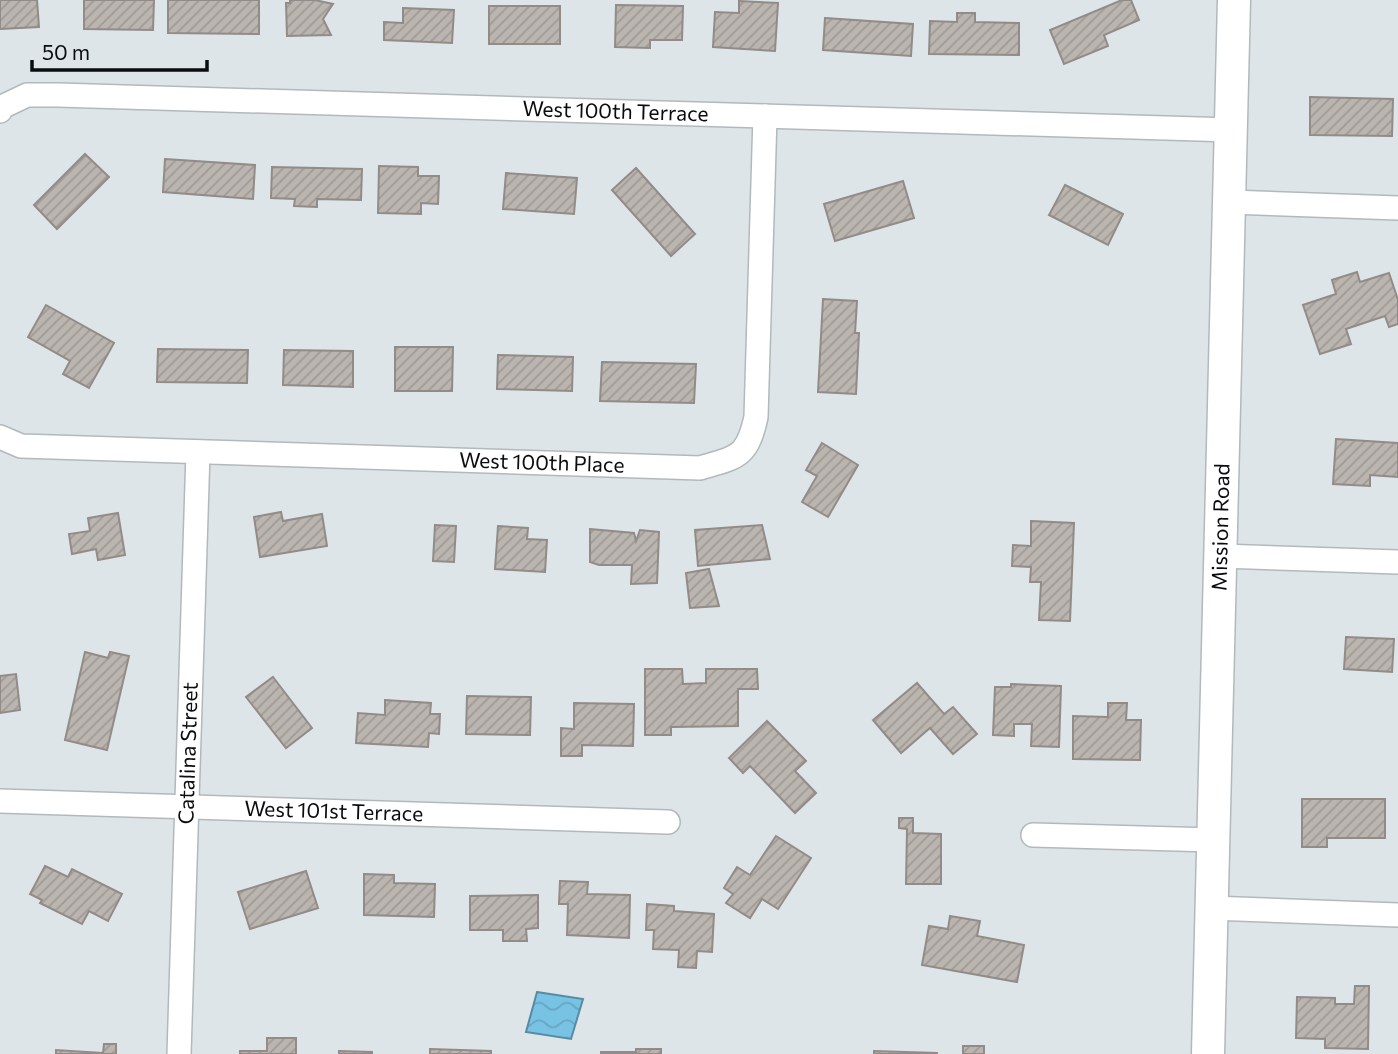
<svg xmlns="http://www.w3.org/2000/svg" width="1398" height="1054" viewBox="0 0 1398 1054" font-family="Commissioner,sans-serif">
	<style>
		.water { fill: url(#water-waves); stroke: #578ba3; stroke-width: 2 }
		.building { fill: url(#building-hatch); stroke: #928b87; stroke-width: 2 }
		.lines { fill: none; stroke-linecap: round; stroke-linejoin: round }
		.street-casing { stroke: #b2b9bd; stroke-width: 26 }
		.secondary-casing { stroke: #b2b9bd; stroke-width: 35 }
		.street { stroke: #fff; stroke-width: 23 }
		.secondary { stroke: #fff; stroke-width: 32 }
		.labels { text-anchor: middle; stroke-width: 6; stroke-linejoin: round; paint-order: stroke }
		.street-label { font-size: 21px; fill: #0a0c0e; stroke: #dde5e8 }
	</style>
	<defs>
		<pattern id="water-waves" width="16" height="10" patternUnits="userSpaceOnUse" patternTransform="scale(1.75)"><rect width="16" height="10" fill="#78c2e3"/><path d="M0 5q4-4 8 0t8 0" fill="none" stroke="#66a6c2"/></pattern>
		<pattern id="building-hatch" width="6" height="6" patternUnits="userSpaceOnUse" patternTransform="scale(1.75)"><rect width="6" height="6" fill="#bbb5b0"/><path d="M-1 1l2-2M0 6l6-6M5 7l2-2" fill="none" stroke="#9f9a96"/></pattern>
	</defs>
	<rect width="100%" height="100%" fill="#dde5e8"/>
	<path class="water" d="M 537,992 L 583,999 L 571,1039 L 526,1032 Z"/>
	<g class="building">
		<path d="M 0,0 L 37,0 L 39,27 L 0,29 Z"/>
		<path d="M 84,0 L 154,0 L 153,30 L 84,29 Z"/>
		<path d="M 168,0 L 259,0 L 259,34 L 168,33 Z"/>
		<path d="M 290,0 L 315,0 L 333,4 L 323,19 L 331,35 L 287,36 L 286,3 L 290,3 Z"/>
		<path d="M 1122,0 L 1131,0 L 1139,20 L 1104,35 L 1108,46 L 1064,64 L 1050,30 Z"/>
		<path d="M 739,1 L 778,3 L 775,51 L 713,47 L 715,12 L 739,13 Z"/>
		<path d="M 616,5 L 683,6 L 682,40 L 650,40 L 650,48 L 615,47 Z"/>
		<rect x="489" y="6" width="71" height="38"/>
		<path d="M 403,8 L 454,10 L 452,43 L 384,40 L 384,22 L 403,23 Z"/>
		<path d="M 957,13 L 975,13 L 975,22 L 1019,23 L 1019,55 L 929,54 L 930,21 L 957,22 Z"/>
		<path d="M 825,18 L 913,24 L 911,56 L 823,50 Z"/>
		<path d="M 1310,97 L 1393,99 L 1392,136 L 1310,135 Z"/>
		<path d="M 85,154 L 109,177 L 57,229 L 34,205 Z"/>
		<path d="M 165,159 L 255,165 L 253,199 L 163,192 Z"/>
		<path d="M 379,166 L 418,167 L 418,176 L 439,176 L 438,204 L 421,203 L 421,214 L 378,213 Z"/>
		<path d="M 272,167 L 362,169 L 361,200 L 317,199 L 317,207 L 294,206 L 295,199 L 271,198 Z"/>
		<path d="M 636,168 L 695,234 L 671,256 L 612,190 Z"/>
		<path d="M 506,173 L 577,178 L 574,214 L 503,209 Z"/>
		<path d="M 903,181 L 914,218 L 835,241 L 824,204 Z"/>
		<path d="M 1065,185 L 1123,214 L 1108,245 L 1049,215 Z"/>
		<path d="M 1357,272 L 1360,282 L 1389,273 L 1398,300 L 1398,324 L 1389,327 L 1385,316 L 1346,329 L 1351,344 L 1320,354 L 1303,305 L 1336,294 L 1332,280 Z"/>
		<path d="M 823,299 L 857,301 L 855,333 L 859,333 L 856,394 L 818,392 Z"/>
		<path d="M 46,305 L 114,343 L 89,388 L 63,374 L 70,361 L 28,337 Z"/>
		<path d="M 395,347 L 453,347 L 452,391 L 395,391 Z"/>
		<path d="M 158,349 L 248,350 L 247,383 L 157,382 Z"/>
		<path d="M 284,350 L 353,351 L 353,387 L 283,385 Z"/>
		<path d="M 498,355 L 573,357 L 572,391 L 497,389 Z"/>
		<path d="M 602,362 L 696,364 L 694,403 L 600,401 Z"/>
		<path d="M 1336,439 L 1398,443 L 1398,477 L 1370,475 L 1370,486 L 1333,484 Z"/>
		<path d="M 822,443 L 858,465 L 828,517 L 802,502 L 817,476 L 806,470 Z"/>
		<path d="M 281,512 L 283,521 L 322,514 L 327,546 L 260,557 L 254,517 Z"/>
		<path d="M 118,513 L 125,555 L 98,560 L 96,549 L 72,554 L 69,534 L 90,531 L 88,518 Z"/>
		<path d="M 1031,521 L 1074,523 L 1070,621 L 1039,620 L 1041,582 L 1030,582 L 1031,567 L 1012,566 L 1013,545 L 1031,546 Z"/>
		<path d="M 435,525 L 456,526 L 454,562 L 433,561 Z"/>
		<path d="M 762,525 L 770,559 L 698,566 L 695,530 Z"/>
		<path d="M 498,526 L 528,528 L 527,539 L 547,540 L 545,572 L 495,569 Z"/>
		<path d="M 590,529 L 634,533 L 636,541 L 640,530 L 659,532 L 657,583 L 631,584 L 632,565 L 599,565 L 590,562 Z"/>
		<path d="M 709,569 L 719,606 L 690,608 L 686,573 Z"/>
		<path d="M 1346,637 L 1394,639 L 1392,672 L 1344,669 Z"/>
		<path d="M 85,652 L 108,658 L 110,652 L 129,656 L 107,750 L 65,740 Z"/>
		<path d="M 645,669 L 682,669 L 683,684 L 706,683 L 706,669 L 757,669 L 758,689 L 738,689 L 738,726 L 671,727 L 671,735 L 645,735 Z"/>
		<path d="M 16,674 L 20,710 L 0,713 L 0,676 Z"/>
		<path d="M 273,677 L 312,728 L 286,748 L 246,697 Z"/>
		<path d="M 917,683 L 944,714 L 953,707 L 977,734 L 953,754 L 930,728 L 901,753 L 873,720 Z"/>
		<path d="M 1011,684 L 1061,686 L 1059,747 L 1031,746 L 1032,724 L 1014,724 L 1014,736 L 993,735 L 995,687 L 1011,687 Z"/>
		<path d="M 467,696 L 531,697 L 530,735 L 466,734 Z"/>
		<path d="M 385,700 L 431,703 L 430,714 L 440,714 L 439,734 L 429,733 L 428,747 L 356,743 L 358,713 L 385,715 Z"/>
		<path d="M 574,703 L 634,704 L 633,746 L 582,745 L 582,756 L 561,756 L 561,728 L 574,729 Z"/>
		<path d="M 1108,703 L 1127,703 L 1126,720 L 1141,720 L 1140,760 L 1073,759 L 1073,716 L 1108,717 Z"/>
		<path d="M 767,721 L 806,761 L 795,771 L 816,793 L 795,813 L 750,766 L 743,773 L 729,758 Z"/>
		<path d="M 1302,799 L 1385,799 L 1385,838 L 1327,838 L 1327,847 L 1302,847 Z"/>
		<path d="M 899,818 L 913,818 L 913,833 L 941,834 L 941,884 L 906,884 L 907,829 L 899,828 Z"/>
		<path d="M 776,836 L 811,858 L 778,909 L 762,899 L 750,918 L 726,903 L 733,894 L 724,888 L 737,867 L 750,875 Z"/>
		<path d="M 45,866 L 68,877 L 72,869 L 122,894 L 108,921 L 89,911 L 82,924 L 40,903 L 42,900 L 30,894 Z"/>
		<path d="M 306,871 L 318,908 L 250,929 L 238,892 Z"/>
		<path d="M 364,874 L 394,875 L 394,883 L 435,884 L 434,917 L 364,915 Z"/>
		<path d="M 560,881 L 588,882 L 587,894 L 630,895 L 629,938 L 567,935 L 568,904 L 559,904 Z"/>
		<path d="M 538,895 L 538,928 L 526,929 L 527,941 L 503,941 L 503,930 L 470,930 L 470,896 Z"/>
		<path d="M 647,904 L 674,906 L 674,911 L 714,914 L 712,952 L 697,951 L 696,968 L 678,967 L 679,950 L 653,949 L 654,930 L 646,930 Z"/>
		<path d="M 950,916 L 980,921 L 977,936 L 1024,945 L 1017,982 L 922,965 L 929,926 L 948,929 Z"/>
		<path d="M 1355,986 L 1369,986 L 1368,1049 L 1325,1048 L 1325,1039 L 1296,1038 L 1297,997 L 1335,998 L 1335,1004 L 1354,1004 Z"/>
		<path d="M 267,1038 L 296,1038 L 296,1054 L 240,1054 L 240,1051 L 267,1051 Z"/>
		<path d="M 104,1044 L 116,1044 L 116,1054 L 56,1054 L 56,1050 L 103,1053 Z"/>
		<rect x="963" y="1046" width="21" height="8"/>
		<path d="M 430,1049 L 491,1051 L 491,1054 L 430,1054 Z"/>
		<path d="M 636,1049 L 661,1049 L 661,1054 L 601,1054 L 601,1052 L 636,1052 Z"/>
		<path d="M 339,1051 L 372,1052 L 372,1054 L 339,1054 Z"/>
		<path d="M 874,1051 L 937,1053 L 937,1054 L 874,1054 Z"/>
	</g>
	<g class="lines">
		<defs>
			<g id="street">
				<path id="s1" d="M 0,111 L 2,107 L 27,95 L 58,95 L 1232,130"/>
				<path d="M 1230,202 L 1398,208"/>
				<path id="s2" d="M 0,437 L 21,446 L 700,468 C 737,457 747,458 756,417 L 765,116"/>
				<path d="M 1221,556 L 1398,562"/>
				<path id="s3" d="M 0,801 L 668,822"/>
				<path d="M 1033,835 L 1213,840"/>
				<path d="M 1211,908 L 1398,915"/>
				<path id="s4" d="M 179,1054 L 198,452"/>
			</g>
			<g id="secondary">
				<path id="s5" d="M 1208,1054 L 1234,0"/>
			</g>
		</defs>
		<use href="#street" class="street-casing"/>
		<use href="#secondary" class="secondary-casing"/>
		<use href="#street" class="street"/>
		<use href="#secondary" class="secondary"/>
	</g>
	<g class="labels">
		<g class="street-label">
			<text dy="7" stroke="none"><textPath href="#s1" startOffset="621">West 100th Terrace</textPath></text>
			<text dy="7" stroke="none"><textPath href="#s2" startOffset="544">West 100th Place</textPath></text>
			<text dy="7" stroke="none"><textPath href="#s5" startOffset="527">Mission Road</textPath></text>
			<text dy="7" stroke="none"><textPath href="#s4" startOffset="301">Catalina Street</textPath></text>
			<text dy="7" stroke="none"><textPath href="#s3" startOffset="334">West 101st Terrace</textPath></text>
		</g>
	</g>
	<path d="M32 60v10h175v-10" fill="none" stroke="#0a0c0e" stroke-width="3.5"/>
	<text x="42" y="60" font-size="21" fill="#0a0c0e" stroke="#dde5e8" stroke-width="5" paint-order="stroke">50 m</text>
</svg>
